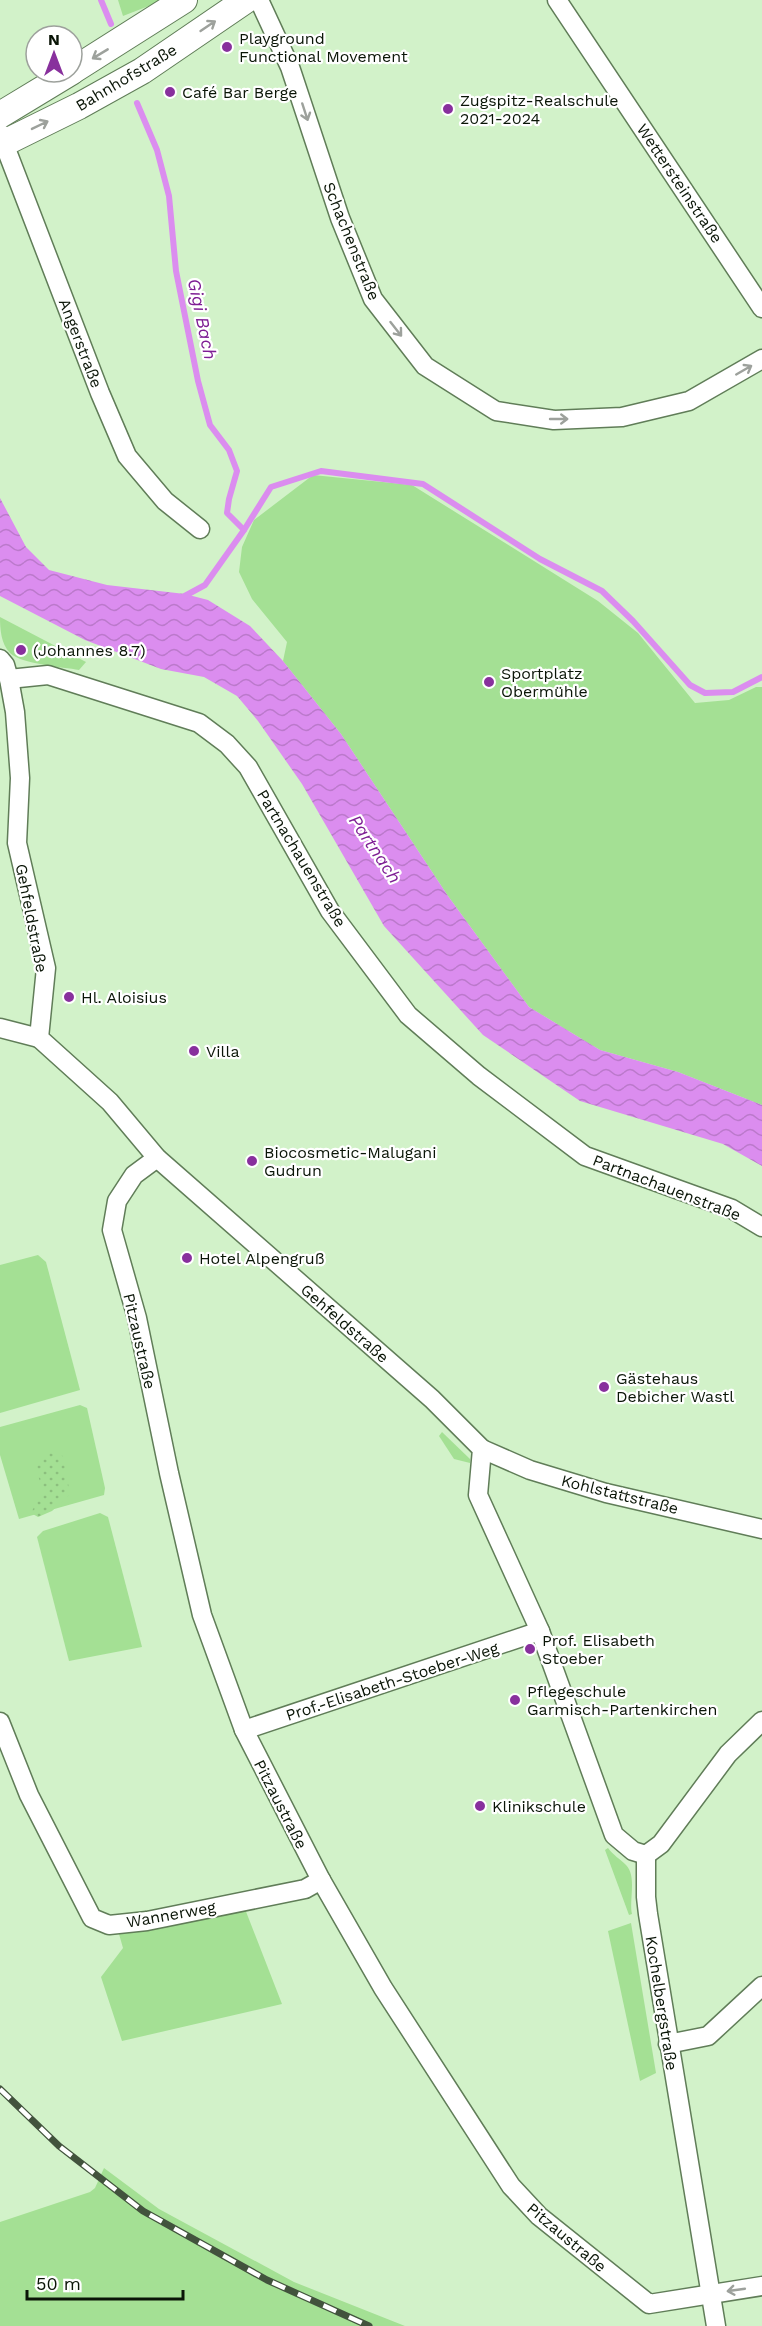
<svg xmlns="http://www.w3.org/2000/svg" width="762" height="2326" viewBox="0 0 762 2326" font-family="'Work Sans',sans-serif">
	<style>
		.green { fill: #a4e094 }
		.park { fill: url(#park-dots) }
		.water { fill: url(#water-waves) }
		.lines { fill: none; stroke-linecap: round; stroke-linejoin: round }
		.stream { stroke: #db8def; stroke-width: 6 }
		.street-casing { stroke: #607d58; stroke-width: 21 }
		.secondary-casing { stroke: #607d58; stroke-width: 28 }
		.street { stroke: #fff; stroke-width: 18 }
		.secondary { stroke: #fff; stroke-width: 26 }
		.rail-casing { stroke: #42533d; stroke-width: 7 }
		.rail { stroke: #fff; stroke-width: 4.5; stroke-dasharray: 14; stroke-linecap: butt }
		.oneway { stroke: #9da19c }
		.poi-dot { fill: #88309d; stroke: #fff; stroke-width: 2 }
		.labels { text-anchor: middle; stroke-width: 4.5; stroke-linejoin: round; paint-order: stroke }
		.poi-label { font-size: 16px; fill: #0a1507; stroke: #fff; text-anchor: start }
		.street-label { font-size: 16px; fill: #0a1507; stroke: #fff }
		.water-label { font-size: 18px; font-style: italic; fill: #7e1e94; stroke: #fff }
	</style>
	<defs>
		<pattern id="park-dots" width="8" height="8" patternUnits="userSpaceOnUse" patternTransform="scale(1.5)"><rect width="8" height="8" fill="#a4e094"/><path d="M2 2h.1M6 6h.1" fill="none" stroke="#8cbf7e" stroke-width="1.8" stroke-linecap="round"/></pattern>
		<pattern id="water-waves" width="16" height="10" patternUnits="userSpaceOnUse" patternTransform="scale(1.5)"><rect width="16" height="10" fill="#db8def"/><path d="M0 5q4-4 8 0t8 0" fill="none" stroke="#bb79cb"/></pattern>
	</defs>
	<rect width="100%" height="100%" fill="#d2f2c9"/>
	<g class="green">
		<path d="M 118,0 L 158,0 L 159,2 L 123,16 Z"/>
		<path d="M 313,475 L 412,485 L 598,601 L 638,633 L 695,703 L 729,700 L 756,687 L 762,687 L 762,1105 L 678,1072 L 600,1050 L 529,1007 L 448,896 L 341,734 L 283,661 L 287,642 L 252,599 L 239,572 L 242,547 L 254,520 Z"/>
		<path d="M 0,617 L 86,662 L 79,670 C 63,667 21,664 10,653 C 1,644 0,629 0,617 Z"/>
		<path d="M 38,1255 L 46,1262 L 80,1390 L 0,1413 L 0,1265 Z"/>
		<path d="M 80,1405 L 87,1408 L 105,1488 L 104,1495 L 19,1519 L 0,1455 L 0,1427 Z"/>
		<path d="M 442,1432 L 470,1459 L 470,1463 L 454,1459 L 439,1436 Z"/>
		<path d="M 100,1513 L 108,1517 L 142,1647 L 69,1661 L 37,1537 L 43,1531 Z"/>
		<path d="M 608,1848 C 613,1855 620,1859 626,1865 C 637,1876 629,1900 632,1914 L 629,1915 L 605,1850 Z"/>
		<path d="M 245,1909 L 282,2004 L 122,2041 L 101,1977 L 123,1948 L 119,1934 Z"/>
		<path d="M 631,1923 L 656,2073 L 640,2081 L 608,1931 Z"/>
		<path d="M 104,2168 L 159,2209 L 294,2282 L 405,2326 L 0,2326 L 0,2222 L 90,2192 L 95,2188 Z"/>
	</g>
	<path class="park" d="M 46,1452 L 63,1456 L 70,1494 L 52,1511 L 38,1517 L 31,1513 L 43,1490 L 35,1467 Z"/>
	<path class="water" d="M 0,498 L 26,547 L 49,570 L 107,585 L 185,594 L 208,600 L 250,626 L 283,661 L 341,734 L 448,896 L 529,1007 L 600,1050 L 678,1072 L 762,1105 L 762,1166 L 723,1144 L 580,1101 L 483,1035 L 384,926 L 302,784 L 258,721 L 237,696 L 204,677 L 161,669 L 85,640 L 0,596 Z"/>
	<g class="lines">
		<g class="stream">
			<path d="M 101,0 L 111,24"/>
			<path d="M 137,103 L 157,150 L 169,196 L 176,271 L 198,381 L 210,425 L 229,450 L 237,471 L 229,499 L 227,513 L 244,530"/>
			<path d="M 181,598 L 205,585 L 244,530 L 271,487 L 321,471 L 423,484 L 540,559 L 602,591 L 633,621 L 690,685 L 705,693 L 733,692 L 762,677"/>
		</g>
		<defs>
			<g id="street">
				<path d="M 259,0 L 290,67 L 340,218 L 373,299 L 425,366 L 496,411 L 554,420 L 622,417 L 689,401 L 762,359"/>
				<path d="M 557,0 L 762,308"/>
				<path d="M 0,133 L 100,393 L 127,456 L 165,501 L 200,529"/>
				<path d="M 0,659 L 5,665 L 9,679 L 15,712 L 20,778 L 17,843 L 46,968 L 39,1038 L 110,1102 L 157,1158 L 432,1399 L 482,1449 L 478,1495 L 540,1631 L 614,1835 L 633,1851 L 646,1855"/>
				<path d="M 9,679 L 48,675 L 199,723 L 227,744 L 248,767 L 330,911 L 408,1015 L 479,1076 L 585,1156 L 732,1209 L 762,1227"/>
				<path d="M 0,1028 L 39,1038"/>
				<path d="M 157,1158 L 134,1175 L 117,1201 L 112,1230 L 137,1318 L 169,1473 L 202,1615 L 244,1730 L 321,1880 L 383,1988 L 511,2186 L 539,2216 L 649,2304 L 762,2286"/>
				<path d="M 482,1449 L 530,1470 L 606,1493 L 762,1529"/>
				<path d="M 0,1722 L 29,1795 L 92,1918 L 109,1925 L 147,1921 L 305,1889 L 321,1880"/>
				<path d="M 244,1730 L 540,1631"/>
				<path d="M 646,1855 L 646,1897 L 648,1914 L 716,2326"/>
				<path d="M 646,1855 L 661,1844 L 728,1754 L 762,1721"/>
				<path d="M 668,2044 L 708,2036 L 762,1986"/>
			</g>
			<g id="secondary">
				<path d="M 72,71 L 184,0"/>
				<path d="M 0,115 L 71,72"/>
				<path d="M 0,145 L 79,106 L 142,71 L 246,0"/>
			</g>
		</defs>
		<use href="#street" class="street-casing"/>
		<use href="#secondary" class="secondary-casing"/>
		<use href="#street" class="street"/>
		<use href="#secondary" class="secondary"/>
		<defs>
			<path id="rail" d="M 0,2089 L 59,2146 L 143,2211 L 267,2280 L 369,2326"/>
		</defs>
		<use href="#rail" class="rail-casing"/>
		<use href="#rail" class="rail"/>
	</g>
	<defs><path id="oneway-shaft" d="M-6 0H5M1.5-3L5.5 0L1.5 3" fill="none" stroke-width="1.6" stroke-linecap="round" stroke-linejoin="round" transform="scale(1.5)"/></defs>
	<g class="oneway">
		<use href="#oneway-shaft" transform="translate(208 26) rotate(-34)"/>
		<use href="#oneway-shaft" transform="translate(100 54) rotate(149)"/>
		<use href="#oneway-shaft" transform="translate(305 112) rotate(72)"/>
		<use href="#oneway-shaft" transform="translate(40 125) rotate(-26)"/>
		<use href="#oneway-shaft" transform="translate(396 329) rotate(52)"/>
		<use href="#oneway-shaft" transform="translate(744 370) rotate(-30)"/>
		<use href="#oneway-shaft" transform="translate(559 419)"/>
		<use href="#oneway-shaft" transform="translate(736 2290) rotate(172)"/>
	</g>
	<g class="poi-dot">
		<circle cx="227" cy="47" r="6"/>
		<circle cx="170" cy="92" r="6"/>
		<circle cx="448" cy="109" r="6"/>
		<circle cx="21" cy="650" r="6"/>
		<circle cx="489" cy="682" r="6"/>
		<circle cx="69" cy="997" r="6"/>
		<circle cx="194" cy="1051" r="6"/>
		<circle cx="252" cy="1161" r="6"/>
		<circle cx="187" cy="1258" r="6"/>
		<circle cx="604" cy="1387" r="6"/>
		<circle cx="530" cy="1649" r="6"/>
		<circle cx="515" cy="1700" r="6"/>
		<circle cx="480" cy="1806" r="6"/>
	</g>
	<g class="labels">
		<g class="poi-label">
			<text x="239" y="44">Playground<tspan x="239" dy="18">Functional Movement</tspan></text>
			<text x="182" y="98">Café Bar Berge</text>
			<text x="460" y="106">Zugspitz-Realschule<tspan x="460" dy="18">2021-2024</tspan></text>
			<text x="33" y="656">(Johannes 8.7)</text>
			<text x="501" y="679">Sportplatz<tspan x="501" dy="18">Obermühle</tspan></text>
			<text x="81" y="1003">Hl. Aloisius</text>
			<text x="206" y="1057">Villa</text>
			<text x="264" y="1158">Biocosmetic-Malugani<tspan x="264" dy="18">Gudrun</tspan></text>
			<text x="199" y="1264">Hotel Alpengruß</text>
			<text x="616" y="1384">Gästehaus<tspan x="616" dy="18">Debicher Wastl</tspan></text>
			<text x="542" y="1646">Prof. Elisabeth<tspan x="542" dy="18">Stoeber</tspan></text>
			<text x="527" y="1697">Pflegeschule<tspan x="527" dy="18">Garmisch-Partenkirchen</tspan></text>
			<text x="492" y="1812">Klinikschule</text>
		</g>
		<g class="street-label">
			<text transform="translate(126 77) rotate(-31)" y="6">Bahnhofstraße</text>
			<text transform="translate(680 183) rotate(56)" y="6">Wettersteinstraße</text>
			<text transform="translate(352 241) rotate(68)" y="6">Schachenstraße</text>
			<text transform="translate(81 343) rotate(69)" y="6">Angerstraße</text>
			<text transform="translate(302 858) rotate(59)" y="6">Partnachauenstraße</text>
			<text transform="translate(32 918) rotate(79)" y="6">Gehfeldstraße</text>
			<text transform="translate(667 1187) rotate(21)" y="6">Partnachauenstraße</text>
			<text transform="translate(345 1323) rotate(41)" y="6">Gehfeldstraße</text>
			<text transform="translate(140 1341) rotate(77)" y="6">Pitzaustraße</text>
			<text transform="translate(620 1494) rotate(14)" y="6">Kohlstattstraße</text>
			<text transform="translate(392 1681) rotate(-18)" y="6">Prof.-Elisabeth-Stoeber-Weg</text>
			<text transform="translate(281 1804) rotate(63)" y="6">Pitzaustraße</text>
			<text transform="translate(171 1914) rotate(-10)" y="6">Wannerweg</text>
			<text transform="translate(662 2003) rotate(81)" y="6">Kochelbergstraße</text>
			<text transform="translate(567 2237) rotate(40)" y="6">Pitzaustraße</text>
		</g>
		<g class="water-label">
			<text transform="translate(202 319) rotate(78)" y="6">Gigi Bach</text>
			<text transform="translate(375 849) rotate(56)" y="6">Partnach</text>
		</g>
	</g>
	<g transform="translate(54 54)"><circle r="28" fill="#ffffff" stroke="#9da19c" stroke-width="1.5"/>
	<path d="M0-4.5L10 22L0 15L-10 22Z" fill="#88309d"/>
	<text y="-9" font-size="16" font-weight="bold" text-anchor="middle" fill="#0a1507">N</text>
	</g>
	<path d="M27 2290v9h156v-9" fill="none" stroke="#0a1507" stroke-width="3"/>
	<text x="36" y="2290" font-size="18" fill="#0a1507" stroke="#ffffff" stroke-width="4.5" paint-order="stroke">50 m</text>
</svg>
